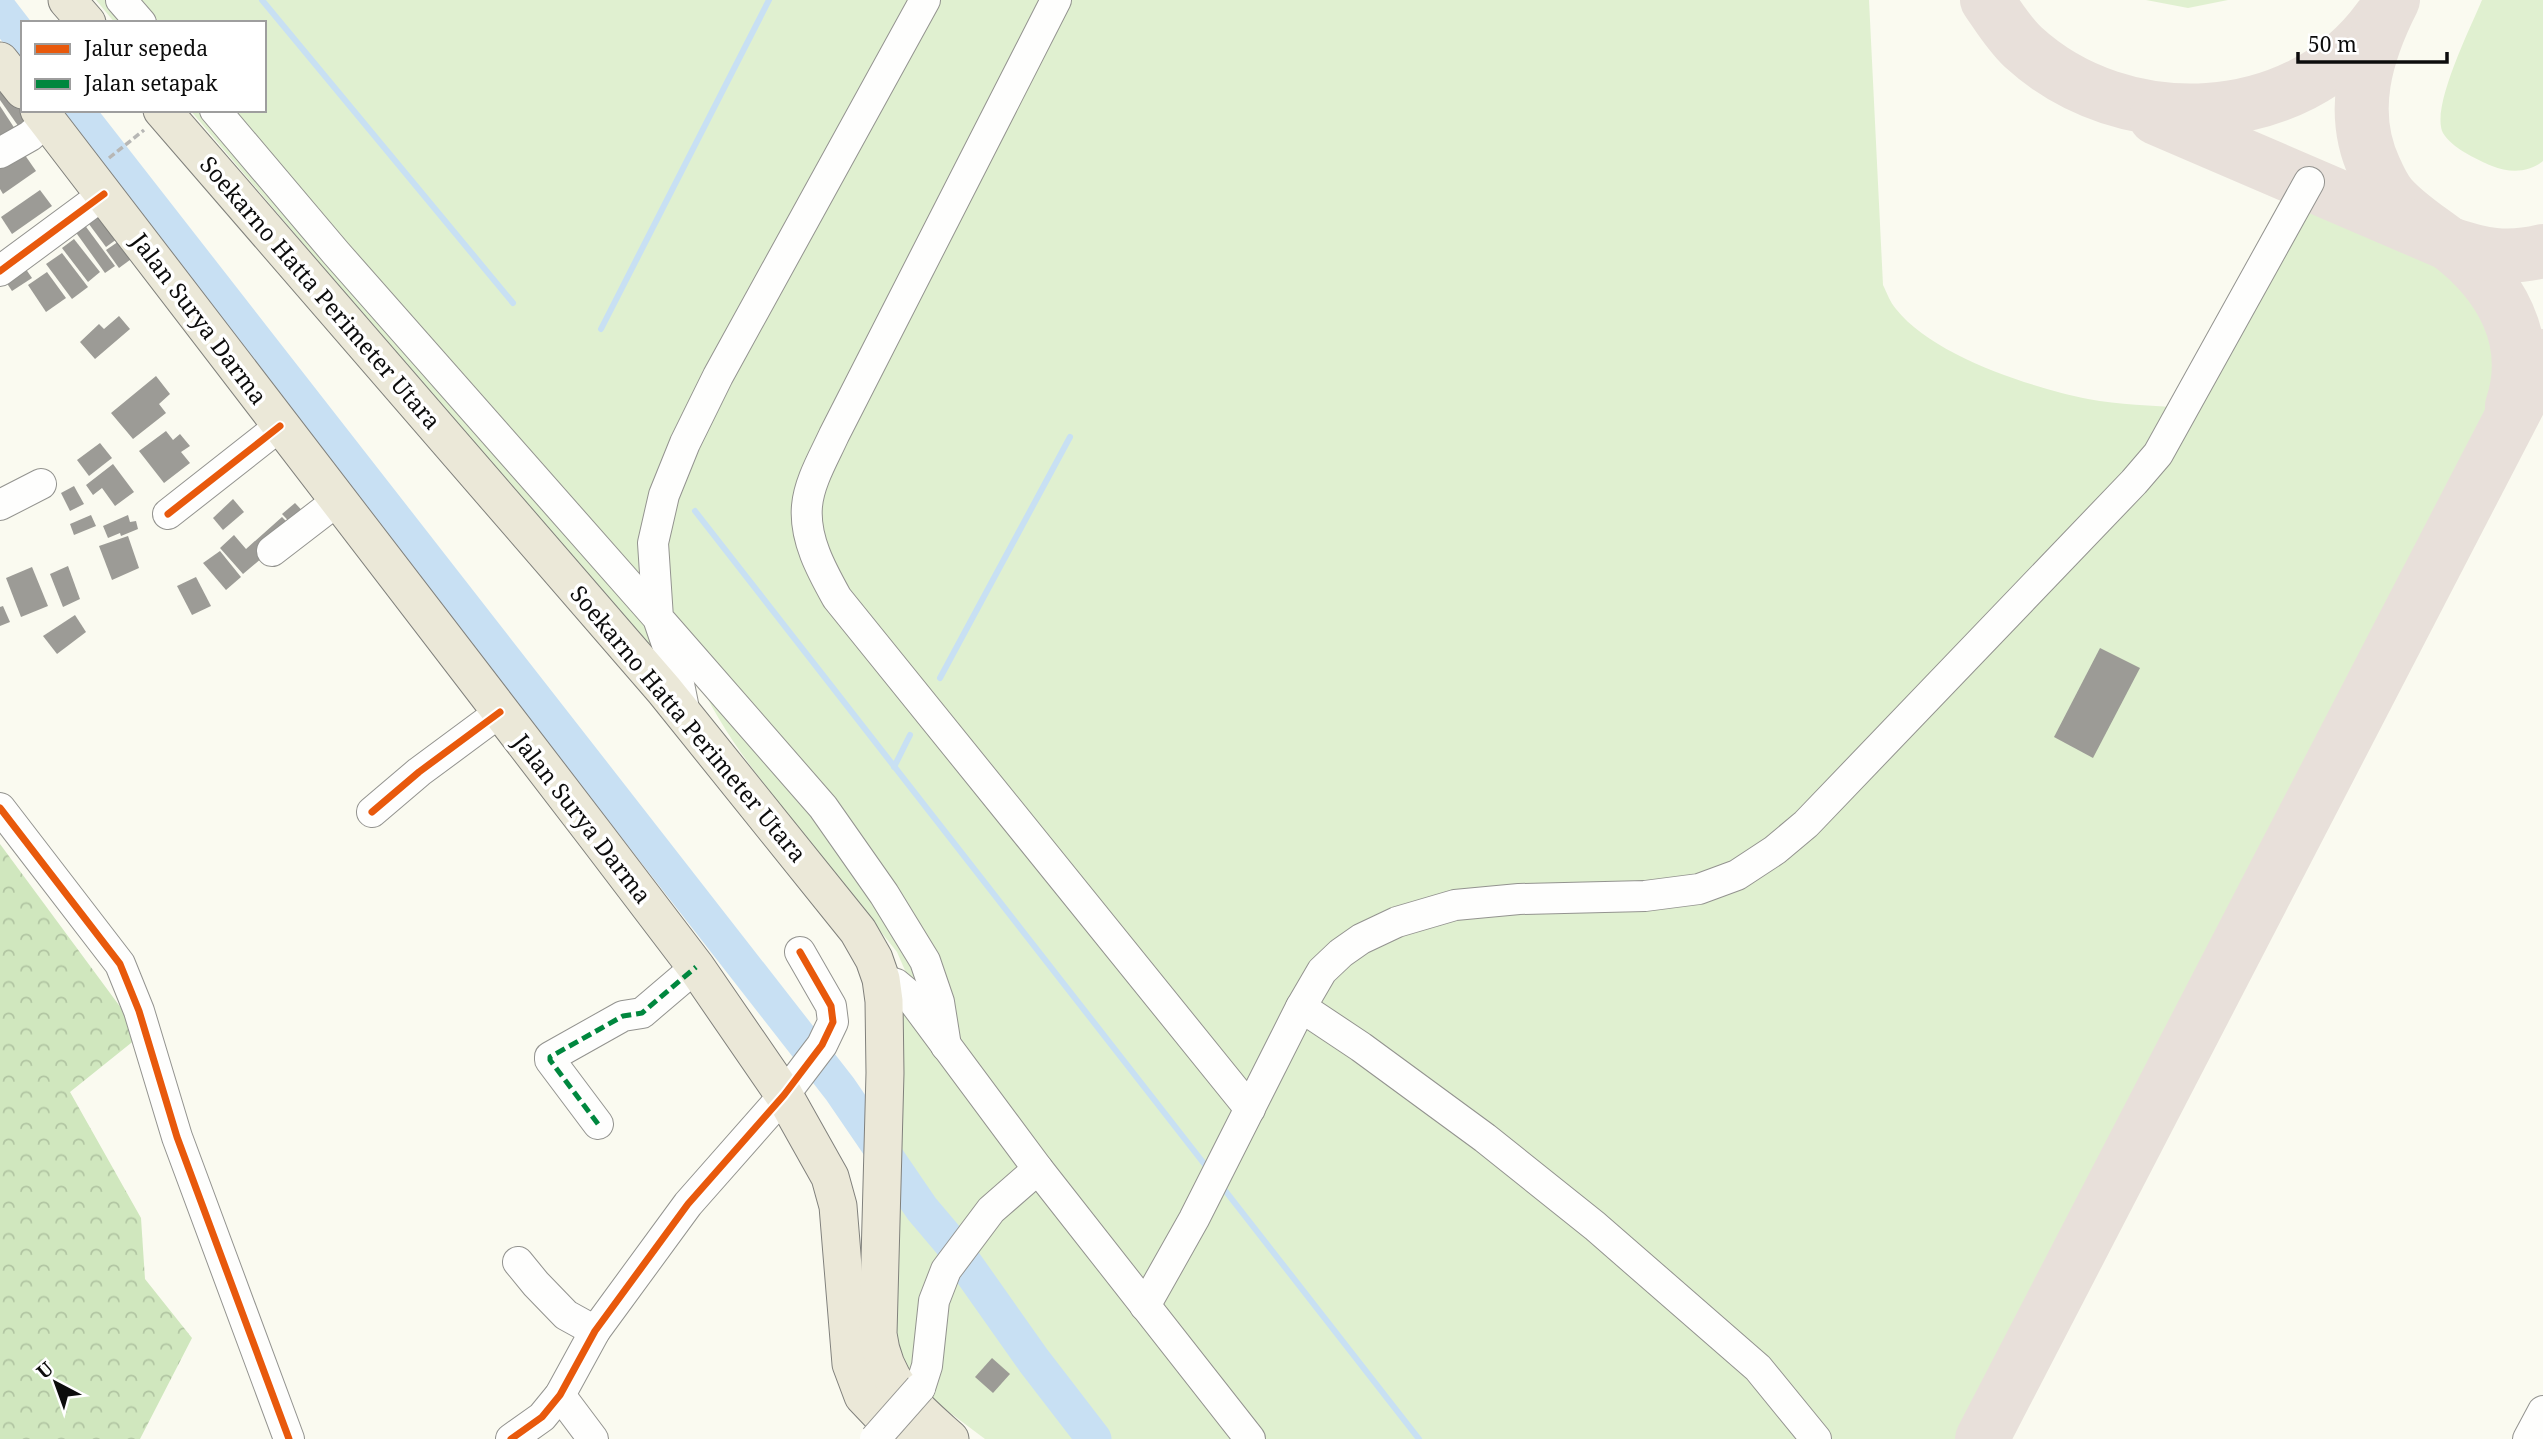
<svg xmlns="http://www.w3.org/2000/svg" width="2543" height="1439" viewBox="0 0 2543 1439" font-family="'Noto Serif',serif">
	<style>
		.grass { fill: #e0f0d0 }
		.forest { fill: url(#forest-crowns) }
		.lines { fill: none; stroke-linecap: round; stroke-linejoin: round }
		.stream { stroke: #c8e0f3; stroke-width: 6 }
		.river { stroke: #c8e0f3; stroke-width: 35 }
		.taxiway { stroke: #e8e0da; stroke-width: 54 }
		.building { fill: #9c9b96 }
		.minor-casing { stroke: #93938f; stroke-width: 32 }
		.major-casing { stroke: #80807c; stroke-width: 39 }
		.path { stroke: #b7b7b5; stroke-width: 3.5; stroke-dasharray: 7 3.5; stroke-linecap: butt }
		.minor { stroke: #fefefd; stroke-width: 30 }
		.major { stroke: #ebe8d8; stroke-width: 37 }
		.minor-bridge-casing { stroke: #93938f; stroke-width: 32; stroke-linecap: butt }
		.minor-bridge { stroke: #fefefd; stroke-width: 30 }
		.quiet { stroke: #00873e; stroke-width: 5; stroke-dasharray: 10 5; stroke-linecap: butt }
		.cycleway-casing { stroke: #fff; stroke-width: 11 }
		.cycleway { stroke: #e8590c; stroke-width: 7 }
		.labels { text-anchor: middle; stroke-width: 7; stroke-linejoin: round; paint-order: stroke }
		.street-label { font-size: 23px; fill: #0c0c0c; stroke: #fff }
	</style>
	<defs>
		<pattern id="forest-crowns" width="20" height="18" patternUnits="userSpaceOnUse" patternTransform="scale(1.75)"><rect width="20" height="18" fill="#d0e7be"/><path d="M2 6a3 3 0 1 1 6 0M12 15a3 3 0 1 1 6 0" fill="none" stroke="#b1c5a2"/></pattern>
	</defs>
	<rect width="100%" height="100%" fill="#fafaf0"/>
	<g class="grass">
		<path d="M 96,0 L 1869,0 L 1883,285 C 1887,293 1890,302 1896,309 C 1933,356 2030,387 2088,399 C 2119,405 2152,405 2184,408 L 2309,182 L 2447,243 L 2487,279 L 2510,316 L 2516,339 L 2518,370 L 2515,396 L 2504,429 L 1982,1439 L 985,1439 L 909,1382 L 886,1358 L 899,1004 L 907,975 L 897,952 C 863,910 830,868 797,826 C 758,777 718,727 694,670 L 666,674 L 545,529 L 190,110 L 264,110 L 264,23 L 115,23 Z"/>
		<path d="M 2146,0 L 2228,0 L 2188,8 Z"/>
		<path d="M 2482,0 L 2543,0 L 2543,161 C 2529,173 2509,173 2492,166 C 2476,159 2452,148 2443,133 C 2430,108 2471,27 2482,0 Z"/>
	</g>
	<path class="forest" d="M 0,844 L 141,1035 L 70,1092 L 141,1218 L 145,1279 L 192,1338 L 140,1439 L 0,1439 Z"/>
	<g class="lines">
		<g class="stream">
			<path d="M 262,0 L 513,303"/>
			<path d="M 601,329 L 769,0"/>
			<path d="M 695,511 L 1209,1170"/>
			<path d="M 940,678 L 1070,437"/>
			<path d="M 894,767 L 910,735"/>
			<path d="M 1220,1184 L 1419,1439"/>
		</g>
		<g class="river">
			<path d="M 0,10 L 23,40"/>
			<path d="M 76,110 L 840,1089 L 922,1209 L 950,1242 L 1034,1361 L 1094,1439"/>
		</g>
		<g class="taxiway">
			<path d="M 1987,0 C 1998,16 2009,34 2023,47 C 2123,139 2297,132 2379,19"/>
			<path d="M 2393,0 C 2366,53 2348,112 2375,169 C 2379,178 2384,189 2391,197 C 2408,216 2428,228 2449,244 C 2500,283 2534,340 2512,406"/>
			<path d="M 2156,118 L 2447,243 C 2482,255 2506,260 2543,251"/>
			<path d="M 1982,1439 L 2543,356"/>
		</g>
	</g>
	<g class="building">
		<path d="M 8,87 L 31,122 L 21,130 L 0,100 L 0,93 Z"/>
		<path d="M 0,106 L 15,129 L 0,138 Z"/>
		<path d="M 20,148 L 36,171 L 3,194 L 0,189 L 0,162 Z"/>
		<path d="M 40,190 L 52,206 L 12,234 L 1,217 Z"/>
		<path d="M 98,205 L 121,236 L 106,247 L 83,216 Z"/>
		<path d="M 81,220 L 115,266 L 105,273 L 72,227 Z"/>
		<path d="M 125,237 L 138,254 L 119,268 L 106,250 Z"/>
		<path d="M 74,239 L 100,272 L 88,282 L 62,248 Z"/>
		<path d="M 62,253 L 88,287 L 72,299 L 46,264 Z"/>
		<path d="M 21,262 L 32,278 L 12,291 L 2,276 Z"/>
		<path d="M 47,272 L 66,298 L 46,312 L 28,285 Z"/>
		<path d="M 119,316 L 130,329 L 95,359 L 80,342 L 99,324 L 104,329 Z"/>
		<path d="M 156,376 L 170,394 L 159,404 L 166,413 L 133,439 L 111,413 Z"/>
		<path d="M 166,431 L 173,440 L 180,434 L 190,446 L 181,452 L 190,463 L 164,483 L 139,451 Z"/>
		<path d="M 100,443 L 112,458 L 89,476 L 77,460 Z"/>
		<path d="M 113,464 L 134,492 L 115,506 L 102,488 L 93,495 L 86,485 Z"/>
		<path d="M 74,486 L 84,504 L 70,511 L 61,493 Z"/>
		<path d="M 233,499 L 244,512 L 223,530 L 213,518 Z"/>
		<path d="M 295,503 L 309,518 L 296,529 L 282,514 Z"/>
		<path d="M 91,515 L 96,526 L 74,535 L 70,524 Z"/>
		<path d="M 128,515 L 130,522 L 136,521 L 138,529 L 121,536 L 120,533 L 108,538 L 103,526 Z"/>
		<path d="M 282,517 L 295,530 L 243,574 L 220,548 L 234,535 L 246,549 Z"/>
		<path d="M 128,536 L 139,568 L 112,580 L 99,546 Z"/>
		<path d="M 220,551 L 241,577 L 226,590 L 203,563 Z"/>
		<path d="M 68,566 L 80,599 L 63,607 L 50,574 Z"/>
		<path d="M 32,567 L 48,606 L 21,617 L 6,578 Z"/>
		<path d="M 196,577 L 211,606 L 192,615 L 177,586 Z"/>
		<path d="M 3,606 L 10,622 L 0,626 L 0,607 Z"/>
		<path d="M 75,615 L 86,632 L 57,654 L 43,636 Z"/>
		<path d="M 2100,648 L 2140,668 L 2093,758 L 2054,737 Z"/>
		<path d="M 992,1358 L 1010,1374 L 993,1393 L 975,1377 Z"/>
	</g>
	<g class="lines">
		<defs>
			<g id="minor">
				<path d="M 121,0 L 141,23"/>
				<path d="M 925,0 L 718,376 L 685,443 L 664,495 L 653,543 L 658,618 L 823,807 L 884,894 L 925,961 L 939,1002 L 946,1046"/>
				<path d="M 1056,0 L 834,435 C 824,457 809,482 807,506 C 804,539 822,571 837,598 L 1250,1109"/>
				<path d="M 215,110 L 336,253 L 658,618 L 677,674 L 685,714"/>
				<path d="M 0,153 L 30,136 L 47,121"/>
				<path d="M 0,271 L 104,194"/>
				<path d="M 0,505 L 41,484"/>
				<path d="M 168,514 L 280,426"/>
				<path d="M 272,551 L 337,501"/>
				<path d="M 0,808 L 120,964 L 139,1011 L 177,1137 L 289,1439"/>
				<path d="M 372,812 L 419,772 L 500,712"/>
				<path d="M 881,979 L 896,984 L 908,994 L 1038,1169 L 1250,1439"/>
				<path d="M 1301,1007 L 1361,1047 L 1485,1138 L 1595,1226 L 1758,1368 L 1816,1439"/>
				<path d="M 598,1124 L 550,1060 L 550,1057 L 623,1016 L 642,1013 L 696,967"/>
				<path d="M 518,1262 L 536,1284 L 566,1315 L 595,1331"/>
				<path d="M 1145,1306 L 1194,1219 L 1301,1007 L 1322,971 L 1341,953 L 1361,939 L 1397,922 L 1455,905 L 1519,899 L 1645,896 L 1699,889 L 1737,875 L 1775,850 L 1806,824 L 2134,482 L 2158,454 L 2309,182"/>
				<path d="M 920,1388 L 927,1366 L 934,1301 L 946,1270 L 991,1210 L 1038,1169"/>
				<path d="M 560,1395 L 593,1439"/>
				<path d="M 511,1439 L 542,1417 L 560,1395 L 595,1331 L 688,1204 L 784,1095 L 822,1045 L 833,1022 L 831,1006 L 800,952"/>
				<path d="M 2528,1439 L 2543,1411"/>
			</g>
			<g id="major">
				<path d="M 67,0 L 87,23"/>
				<path d="M 0,61 L 23,90"/>
				<path d="M 39,110 L 597,837 L 696,967 L 784,1095 L 830,1177 L 838,1206 L 851,1364 L 863,1396 L 882,1416 L 911,1439"/>
				<path d="M 162,110 L 664,690 L 858,931 L 874,959 L 881,979 L 884,1001 L 885,1073 L 878,1334 C 884,1384 915,1408 950,1439"/>
			</g>
		</defs>
		<use href="#minor" class="minor-casing"/>
		<use href="#major" class="major-casing"/>
		<path class="path" d="M 109,158 L 144,130"/>
		<use href="#minor" class="minor"/>
		<use href="#major" class="major"/>
		<defs>
			<path id="minor-bridge" d="M 875,1439 L 920,1388"/>
		</defs>
		<use href="#minor-bridge" class="minor-bridge-casing"/>
		<use href="#minor-bridge" class="minor-bridge"/>
		<path class="quiet" d="M 598,1124 L 550,1060 L 550,1057 L 623,1016 L 642,1013 L 696,967"/>
		<defs>
			<g id="cycleway">
				<path d="M 0,271 L 104,194"/>
				<path d="M 168,514 L 280,426"/>
				<path d="M 0,808 L 120,964 L 139,1011 L 177,1137 L 289,1439"/>
				<path d="M 372,812 L 419,772 L 500,712"/>
				<path d="M 511,1439 L 542,1417 L 560,1395 L 595,1331 L 688,1204 L 784,1095 L 822,1045 L 833,1022 L 831,1006 L 800,952"/>
			</g>
		</defs>
		<use href="#cycleway" class="cycleway-casing"/>
		<use href="#cycleway" class="cycleway"/>
	</g>
	<g class="labels">
		<g class="street-label">
			<text transform="translate(320 293) rotate(49)" y="8">Soekarno Hatta Perimeter Utara</text>
			<text transform="translate(199 319) rotate(53)" y="8">Jalan Surya Darma</text>
			<text transform="translate(688 724) rotate(50)" y="8">Soekarno Hatta Perimeter Utara</text>
			<text transform="translate(582 819) rotate(52)" y="8">Jalan Surya Darma</text>
		</g>
	</g>
	<rect x="21" y="21" width="245" height="91" fill="#ffffff" stroke="#9e9e9e" stroke-width="2"/>
	<rect x="35" y="44" width="35" height="10" fill="#e8590c" stroke="#9e9e9e" stroke-width="2"/>
	<text x="84" y="56" font-size="21" fill="#0c0c0c">Jalur sepeda</text>
	<rect x="35" y="79" width="35" height="10" fill="#00873e" stroke="#9e9e9e" stroke-width="2"/>
	<text x="84" y="91" font-size="21" fill="#0c0c0c">Jalan setapak</text>
	<g transform="translate(56 1383) rotate(319)" stroke="#ffffff" stroke-width="5" paint-order="stroke">
	<path d="M0-5L12 26L0 18L-12 26Z" fill="#0c0c0c"/>
	<text y="-10" font-size="19" font-weight="bold" text-anchor="middle" fill="#0c0c0c">U</text>
	</g>
	<path d="M2298 52v10h149v-10" fill="none" stroke="#0c0c0c" stroke-width="3.5"/>
	<text x="2308" y="52" font-size="21" fill="#0c0c0c" stroke="#ffffff" stroke-width="5" paint-order="stroke">50 m</text>
</svg>
